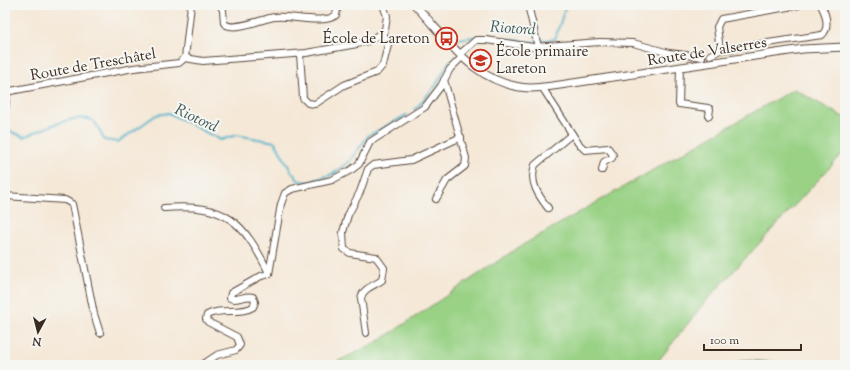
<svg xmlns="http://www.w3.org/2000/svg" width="850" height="370" viewBox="0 0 850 370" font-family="'Sorts Mill Goudy',serif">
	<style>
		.green { fill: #99d285; stroke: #6a7e52 }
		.forest { fill: #7ab472; stroke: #5a6f48 }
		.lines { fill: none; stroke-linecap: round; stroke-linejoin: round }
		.stream { stroke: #4bb3ca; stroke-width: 2 }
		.minor-casing { stroke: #57463a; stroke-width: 8 }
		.tertiary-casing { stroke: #57463a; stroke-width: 9 }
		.minor { stroke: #fff; stroke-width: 6 }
		.tertiary { stroke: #fff; stroke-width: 7 }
		.labels { text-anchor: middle; stroke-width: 4; stroke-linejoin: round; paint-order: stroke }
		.poi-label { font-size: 15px; fill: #3b2a1e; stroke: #f6f6f2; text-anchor: end }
		.street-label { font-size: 15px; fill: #3b2a1e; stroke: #f6f6f2 }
		.water-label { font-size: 16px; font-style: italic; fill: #415a5a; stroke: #f6f6f2 }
	</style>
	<rect width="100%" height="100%" fill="#f6f6f2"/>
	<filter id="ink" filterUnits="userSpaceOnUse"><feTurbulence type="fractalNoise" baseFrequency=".025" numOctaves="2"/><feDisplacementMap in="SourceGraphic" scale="8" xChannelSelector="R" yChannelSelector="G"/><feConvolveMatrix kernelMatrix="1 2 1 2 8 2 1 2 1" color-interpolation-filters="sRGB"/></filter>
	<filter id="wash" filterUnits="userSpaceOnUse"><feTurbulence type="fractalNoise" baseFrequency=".012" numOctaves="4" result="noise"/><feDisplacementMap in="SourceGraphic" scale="16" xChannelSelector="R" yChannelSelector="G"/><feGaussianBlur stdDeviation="0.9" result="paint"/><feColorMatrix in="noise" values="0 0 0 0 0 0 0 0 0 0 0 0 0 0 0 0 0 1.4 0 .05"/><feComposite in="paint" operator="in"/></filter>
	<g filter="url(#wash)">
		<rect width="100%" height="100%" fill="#f5e8d7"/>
		<path class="green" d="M 794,89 L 845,118 L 845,151 L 705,302 L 655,365 L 330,365 L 379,341 L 519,247 Z"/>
		<path class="forest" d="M 745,360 L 808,365 L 728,365 Z"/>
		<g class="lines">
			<g class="stream">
				<path d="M 458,39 L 481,36 L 529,42 L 555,39 L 566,5"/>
				<path d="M 415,110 L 436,85 L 450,60"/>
				<path d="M 5,129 L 24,137 C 38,131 79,111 93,121 C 98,124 101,134 104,140 L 118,142 L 156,115 L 169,113 L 221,140 L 236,135 L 275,142 L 291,171 L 299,181 L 309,182 L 333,174 L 350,161 L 368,136 L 407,115"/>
			</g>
		</g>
	</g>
	<g filter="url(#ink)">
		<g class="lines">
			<defs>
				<g id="minor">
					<path d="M 220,5 L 223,10 L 224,23 C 232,33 264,18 275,17 C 290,15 325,25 336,15 L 338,5"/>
					<path d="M 528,5 L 538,47"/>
					<path d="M 720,50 L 717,27 L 721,19 L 799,5"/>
					<path d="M 300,54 L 303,98 L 308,103 L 315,104 L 344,85 L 377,72 L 383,65 L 388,45 L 383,32"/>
					<path d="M 460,54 L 476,40 L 486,40 L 533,47 L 600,42 L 633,43 L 669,53 L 702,57"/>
					<path d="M 710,55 L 720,50 L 822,35 C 830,28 826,14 821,5"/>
					<path d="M 185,58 L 203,61 L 306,53 L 357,44 L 371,40 L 385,30 L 387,16 L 383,5"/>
					<path d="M 680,68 L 679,104 L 708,108 L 710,109 L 709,116"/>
					<path d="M 542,87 L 578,143 L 585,150 L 608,148 L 613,155 L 612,158 L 604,162 L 602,170"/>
					<path d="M 5,92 L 134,68 L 179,63 L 185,58 L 191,5"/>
					<path d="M 5,110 L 7,92"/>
					<path d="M 5,184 L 5,191"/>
					<path d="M 5,196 L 65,200 L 72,204 L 94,314 L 100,333"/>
					<path d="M 436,199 L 447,180 L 465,166 L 466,158 L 444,80"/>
					<path d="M 164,208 C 226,203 243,221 269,273"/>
					<path d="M 548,208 C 538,195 529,182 535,165 L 572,134"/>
					<path d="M 269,274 L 281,204 L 285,193 L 292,189 L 332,180 L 351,170 L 359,164 L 370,142 L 425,107 L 441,86 L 450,69 L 462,57"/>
					<path d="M 366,333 L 361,298 C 363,288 374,286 382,280 L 384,268 L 376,257 L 350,253 L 344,249 L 343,232 L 348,215 L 360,192 L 368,169 L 373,165 L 411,160 L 461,137"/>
					<path d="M 202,365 L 217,355 L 236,350 L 240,345 L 237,337 L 208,322 L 206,319 L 207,315 C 221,307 240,315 253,307 L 255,302 L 253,297 C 245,294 238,302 230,298 L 231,293 L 261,276 L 269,274"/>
				</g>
				<path id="tertiary" d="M 415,5 C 450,42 475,85 530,88 C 544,88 559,85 573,83 L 803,49 L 845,47"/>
			</defs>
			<use href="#minor" class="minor-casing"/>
			<use href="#tertiary" class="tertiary-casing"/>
			<use href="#minor" class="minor"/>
			<use href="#tertiary" class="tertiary"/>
		</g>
	</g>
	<defs>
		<symbol id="bus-ring" viewBox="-11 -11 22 22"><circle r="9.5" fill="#f6f6f2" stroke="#c8321e" stroke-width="1.5"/><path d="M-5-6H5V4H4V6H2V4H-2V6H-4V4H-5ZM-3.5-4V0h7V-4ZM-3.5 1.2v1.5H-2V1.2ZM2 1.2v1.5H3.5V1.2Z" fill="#c8321e"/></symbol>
		<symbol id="school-ring" viewBox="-11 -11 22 22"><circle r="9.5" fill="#f6f6f2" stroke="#c8321e" stroke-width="1.5"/><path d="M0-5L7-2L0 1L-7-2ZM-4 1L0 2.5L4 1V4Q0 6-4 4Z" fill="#c8321e"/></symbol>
	</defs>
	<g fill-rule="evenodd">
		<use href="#bus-ring" x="434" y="26" width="25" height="25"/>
		<use href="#school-ring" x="468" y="48" width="25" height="25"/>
	</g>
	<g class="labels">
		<g class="poi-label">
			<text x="430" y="43">École de Lareton</text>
			<text x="496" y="56" text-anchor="start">École primaire<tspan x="496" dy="17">Lareton</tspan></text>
		</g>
		<g class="street-label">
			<text transform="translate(707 51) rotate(-9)" y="5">Route de Valserres</text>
			<text transform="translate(93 64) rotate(-10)" y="5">Route de Treschâtel</text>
		</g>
		<g class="water-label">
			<text transform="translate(513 27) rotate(4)" y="6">Riotord</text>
			<text transform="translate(197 117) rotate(25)" y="6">Riotord</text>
		</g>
	</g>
	<rect width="850" height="370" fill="none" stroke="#f6f6f2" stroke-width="20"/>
	<g transform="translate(38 332) rotate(187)" stroke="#f6f6f2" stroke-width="3" paint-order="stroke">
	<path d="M0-3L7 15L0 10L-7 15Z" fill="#3b2a1e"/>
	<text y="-6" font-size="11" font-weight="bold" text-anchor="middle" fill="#3b2a1e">N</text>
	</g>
	<path d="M704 344v6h97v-6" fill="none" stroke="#3b2a1e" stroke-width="2"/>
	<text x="710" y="344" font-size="12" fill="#3b2a1e" stroke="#f6f6f2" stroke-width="3" paint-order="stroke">100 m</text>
</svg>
